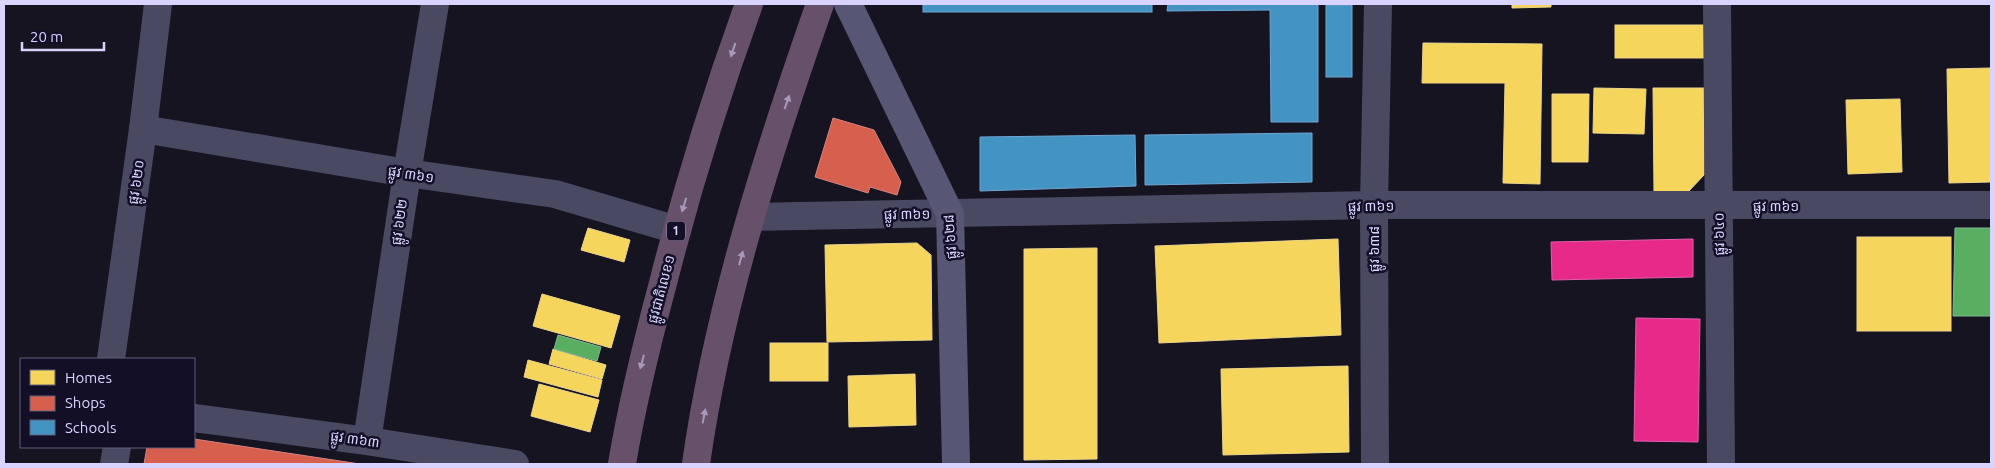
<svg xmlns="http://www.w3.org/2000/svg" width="1995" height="468" viewBox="0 0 1995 468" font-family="Ubuntu,'Noto Sans Khmer',sans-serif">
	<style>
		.homes { fill: #f6d55c; stroke: #edd58d }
		.shops { fill: #d6604d; stroke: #d78382 }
		.schools { fill: #4393c3; stroke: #70a6d5 }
		.health { fill: #e7298a; stroke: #e35cad }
		.public { fill: #5aae61; stroke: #80b990 }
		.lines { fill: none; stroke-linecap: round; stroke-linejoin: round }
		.street { stroke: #4a4962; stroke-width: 28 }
		.secondary { stroke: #575674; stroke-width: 28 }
		.highway { stroke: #67516a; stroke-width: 28 }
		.oneway { fill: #a699bc }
		.labels { text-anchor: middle; stroke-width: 5; stroke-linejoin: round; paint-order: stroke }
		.shield { fill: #130f26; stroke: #9e99be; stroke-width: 1 }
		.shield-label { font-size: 12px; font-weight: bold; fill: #d9d4ff }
		.street-label { font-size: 14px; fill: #d9d4ff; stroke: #130f26 }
	</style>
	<rect width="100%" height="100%" fill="#161421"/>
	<g class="homes">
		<path d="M 1512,4 L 1551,4 L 1551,7 L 1512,8 Z"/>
		<rect x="1615" y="25" width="89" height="33"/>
		<path d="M 1423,43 L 1542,44 L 1540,184 L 1503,183 L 1505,83 L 1422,83 Z"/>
		<path d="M 1991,68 L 1991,182 L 1949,183 L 1947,69 Z"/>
		<path d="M 1594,88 L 1646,89 L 1644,134 L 1593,133 Z"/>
		<path d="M 1653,88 L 1704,88 L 1704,175 L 1688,192 L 1654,192 Z"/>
		<path d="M 1552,94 L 1589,94 L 1588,162 L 1552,162 Z"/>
		<path d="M 1900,99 L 1902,172 L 1848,174 L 1846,100 Z"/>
		<path d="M 588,228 L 630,240 L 624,262 L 581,250 Z"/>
		<rect x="1857" y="237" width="94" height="94"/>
		<path d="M 1338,239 L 1341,335 L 1159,343 L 1155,246 Z"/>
		<path d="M 917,243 L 931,255 L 932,340 L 827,342 L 825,245 Z"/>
		<path d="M 1097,248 L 1097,459 L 1024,460 L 1024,249 Z"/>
		<path d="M 542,294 L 620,316 L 611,348 L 533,326 Z"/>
		<rect x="770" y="343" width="58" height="38"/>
		<path d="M 553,349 L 606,365 L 602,379 L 549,364 Z"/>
		<path d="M 528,360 L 602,380 L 598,397 L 524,377 Z"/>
		<path d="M 1348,366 L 1349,452 L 1223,455 L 1221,369 Z"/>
		<path d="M 915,374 L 916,425 L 849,427 L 848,376 Z"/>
		<path d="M 539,384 L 599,400 L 590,432 L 531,416 Z"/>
	</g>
	<g class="shops">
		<path d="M 833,118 L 874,130 L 901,182 L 897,195 L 870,187 L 868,193 L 815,177 Z"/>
		<path d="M 194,439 L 360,464 L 144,464 L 147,447 L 194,447 Z"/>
	</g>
	<g class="schools">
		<rect x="923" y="4" width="229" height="8"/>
		<path d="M 1168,4 L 1318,4 L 1318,122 L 1271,122 L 1270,10 L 1167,11 Z"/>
		<rect x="1326" y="5" width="26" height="72"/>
		<path d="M 1312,133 L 1312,182 L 1145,185 L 1145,135 Z"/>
		<path d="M 1135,135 L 1136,186 L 980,191 L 980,137 Z"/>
	</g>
	<g class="health">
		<path d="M 1693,239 L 1693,277 L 1552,280 L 1551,242 Z"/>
		<path d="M 1636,318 L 1700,319 L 1698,442 L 1634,441 Z"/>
	</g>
	<g class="public">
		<path d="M 1955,228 L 1991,228 L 1991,316 L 1953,316 Z"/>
		<path d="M 558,335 L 601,347 L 597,361 L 554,349 Z"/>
	</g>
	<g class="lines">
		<g class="street">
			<path d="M 1717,4 L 1721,464"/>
			<path d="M 143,129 L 407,173 L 555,194 L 677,230"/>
			<path d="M 752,217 L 1374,205 L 1991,205"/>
			<path d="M 111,359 L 143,129 L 158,4"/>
			<path d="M 194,418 L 367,441 L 515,464"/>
			<path d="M 367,441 L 407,173 L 435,4"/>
			<path d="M 114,464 L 117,447"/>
			<path d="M 1375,464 L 1374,205 L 1378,4"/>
		</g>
		<path class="secondary" d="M 848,4 L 950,214 L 956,464"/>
		<g class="highway">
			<path d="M 622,464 C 632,403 647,343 663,283 C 687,189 716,95 749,4"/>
			<path d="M 696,464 C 718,307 768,153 820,4"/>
		</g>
	</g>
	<defs><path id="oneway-solid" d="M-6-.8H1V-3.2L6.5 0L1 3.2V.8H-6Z" transform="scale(1.25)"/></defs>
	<g class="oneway">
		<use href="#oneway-solid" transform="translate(733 50) rotate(109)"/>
		<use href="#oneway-solid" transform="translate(787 102) rotate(-71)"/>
		<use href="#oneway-solid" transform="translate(684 205) rotate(107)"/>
		<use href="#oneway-solid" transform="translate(741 258) rotate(-75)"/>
		<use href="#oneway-solid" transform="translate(642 362) rotate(105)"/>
		<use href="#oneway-solid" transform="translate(704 416) rotate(-79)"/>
	</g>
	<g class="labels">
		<rect class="shield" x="667" y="221.5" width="18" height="19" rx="4"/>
		<g class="shield-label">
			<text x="676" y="235">1</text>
		</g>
		<g class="street-label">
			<text transform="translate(411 174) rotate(9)" y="5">ផ្លូវ ៣៦១</text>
			<text transform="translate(136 182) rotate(-82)" y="5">ផ្លូវ ៦២០</text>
			<text transform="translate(1371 206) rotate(-1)" y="5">ផ្លូវ ៣៦១</text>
			<text x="1776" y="211">ផ្លូវ ៣៦១</text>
			<text transform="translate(907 214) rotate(-1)" y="5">ផ្លូវ ៣៦១</text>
			<text transform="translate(399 222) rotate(-82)" y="5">ផ្លូវ ៦២២</text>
			<text transform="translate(1719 234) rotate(-91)" y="5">ផ្លូវ ៦៤០</text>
			<text transform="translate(950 237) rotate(-94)" y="5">ផ្លូវ ៦២៨</text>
			<text transform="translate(1374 249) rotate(-90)" y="5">ផ្លូវ ៦៣៨</text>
			<text transform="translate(661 289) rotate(-75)" y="5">ផ្លូវជាតិលេខ១</text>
			<text transform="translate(355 439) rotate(8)" y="5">ផ្លូវ ៣៦៣</text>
		</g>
	</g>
	<rect width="1995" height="468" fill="none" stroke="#d9d4ff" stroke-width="10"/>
	<rect x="20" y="358" width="175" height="90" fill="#130f26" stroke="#625e7d"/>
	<rect x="30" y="370" width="25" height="15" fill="#f6d55c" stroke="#625e7d"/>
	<text x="65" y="383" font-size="15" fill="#d9d4ff">Homes</text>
	<rect x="30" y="396" width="25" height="15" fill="#d6604d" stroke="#625e7d"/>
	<text x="65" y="408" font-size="15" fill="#d9d4ff">Shops</text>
	<rect x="30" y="420" width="25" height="15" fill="#4393c3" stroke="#625e7d"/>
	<text x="65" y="433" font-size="15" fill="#d9d4ff">Schools</text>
	<path d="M22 42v8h82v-8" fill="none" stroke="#d9d4ff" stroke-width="2.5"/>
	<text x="30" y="42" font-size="15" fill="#d9d4ff" stroke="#130f26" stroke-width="4" paint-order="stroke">20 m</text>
</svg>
